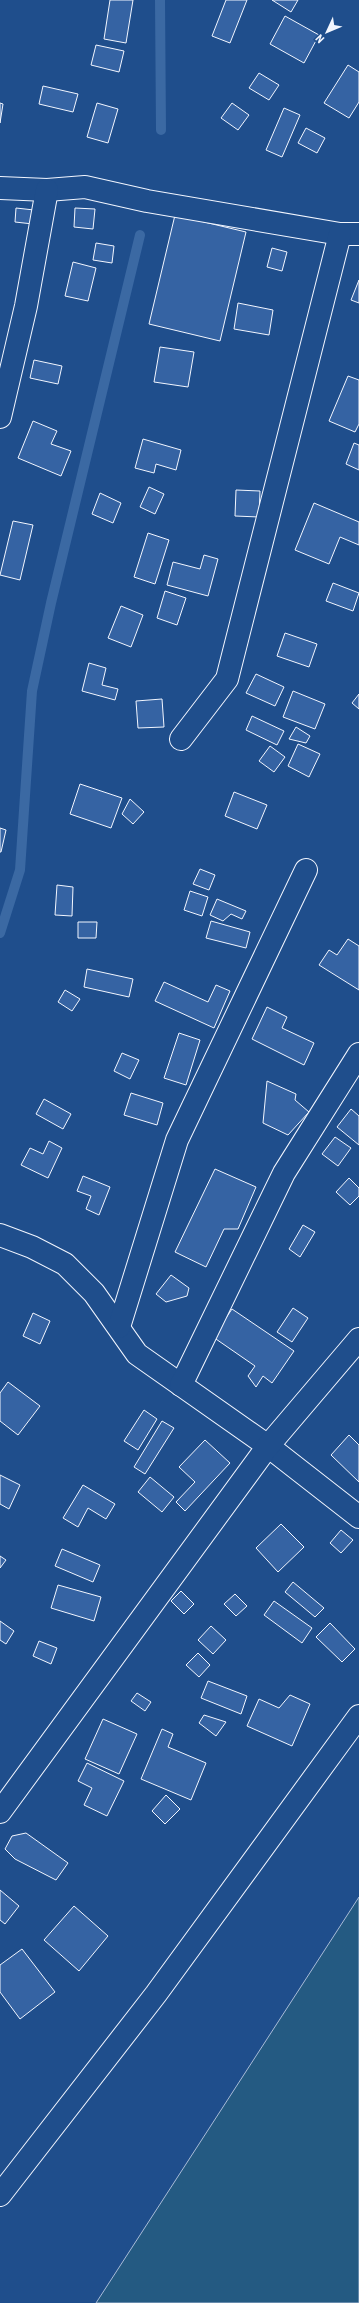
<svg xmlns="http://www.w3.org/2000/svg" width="359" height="2303" viewBox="0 0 359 2303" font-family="'Roboto Condensed',sans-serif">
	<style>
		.green { fill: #245a82; stroke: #a8bbd7 }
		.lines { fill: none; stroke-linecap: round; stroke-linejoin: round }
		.stream { stroke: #3b69a3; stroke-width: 10 }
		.building { fill: #3563a3; stroke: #f2f6ff }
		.minor-casing { stroke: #f2f6ff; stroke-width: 24 }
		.minor { stroke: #1f4e8c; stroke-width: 22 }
	</style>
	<rect width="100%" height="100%" fill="#1f4e8c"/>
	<path class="green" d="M 359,1897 L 359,2303 L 96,2303 Z"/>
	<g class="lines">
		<g class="stream">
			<path d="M 160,0 L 161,130"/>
			<path d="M 0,933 L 20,870 L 32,691 L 51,603 L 140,235"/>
		</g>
	</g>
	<g class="building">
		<path d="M 110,0 L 133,0 L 126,43 L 104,39 Z"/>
		<path d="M 226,0 L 247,0 L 230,43 L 212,36 Z"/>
		<path d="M 272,0 L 298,0 L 291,12 Z"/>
		<path d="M 285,16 L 319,35 L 304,63 L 270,44 Z"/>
		<path d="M 96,45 L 124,51 L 119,72 L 91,65 Z"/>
		<path d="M 348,65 L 359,72 L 359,102 L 349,118 L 324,103 Z"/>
		<path d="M 259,73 L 279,85 L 269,100 L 249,88 Z"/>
		<path d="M 43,86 L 78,94 L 73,112 L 39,104 Z"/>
		<path d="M 0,103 L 3,104 L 0,123 Z"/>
		<path d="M 97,103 L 118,109 L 108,143 L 87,137 Z"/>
		<path d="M 232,103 L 249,115 L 238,130 L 221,118 Z"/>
		<path d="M 284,108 L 300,115 L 282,157 L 266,150 Z"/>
		<path d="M 306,128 L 325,138 L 317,153 L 298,143 Z"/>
		<path d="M 16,208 L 34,210 L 33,224 L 15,222 Z"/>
		<path d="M 75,208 L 95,209 L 93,229 L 74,227 Z"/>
		<path d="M 175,215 L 246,232 L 220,341 L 149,324 Z"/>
		<path d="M 96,243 L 114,246 L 112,263 L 93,260 Z"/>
		<path d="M 272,248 L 287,252 L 282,271 L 267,267 Z"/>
		<path d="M 73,262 L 96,268 L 88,301 L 65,296 Z"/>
		<path d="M 359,280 L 359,303 L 351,300 Z"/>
		<path d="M 238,303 L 273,310 L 269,335 L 234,329 Z"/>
		<path d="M 160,347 L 194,352 L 188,387 L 154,382 Z"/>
		<path d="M 34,360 L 62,366 L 58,384 L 30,378 Z"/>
		<path d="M 348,376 L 359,380 L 359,424 L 355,432 L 329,421 Z"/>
		<path d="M 33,421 L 57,431 L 51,444 L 71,451 L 61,476 L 18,458 Z"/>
		<path d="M 143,439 L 181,450 L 176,470 L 156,464 L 154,473 L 135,468 Z"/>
		<path d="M 354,443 L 359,445 L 359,470 L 346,464 Z"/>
		<path d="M 149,487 L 164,494 L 155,514 L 140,507 Z"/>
		<path d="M 236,490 L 260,491 L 259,517 L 235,516 Z"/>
		<path d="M 100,493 L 121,503 L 113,523 L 92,514 Z"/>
		<path d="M 314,503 L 359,522 L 359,545 L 340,537 L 329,564 L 295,550 Z"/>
		<path d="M 13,521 L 33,525 L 20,580 L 0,575 Z"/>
		<path d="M 148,533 L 169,540 L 155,584 L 134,577 Z"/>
		<path d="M 204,555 L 218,559 L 208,596 L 167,585 L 173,562 L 200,569 Z"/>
		<path d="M 333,583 L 359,593 L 353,611 L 326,601 Z"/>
		<path d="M 165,591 L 186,598 L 177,625 L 157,618 Z"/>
		<path d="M 121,606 L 143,615 L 131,647 L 108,638 Z"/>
		<path d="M 285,633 L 317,644 L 309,667 L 277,656 Z"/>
		<path d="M 89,663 L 106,668 L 102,685 L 118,689 L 115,700 L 82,691 Z"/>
		<path d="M 256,674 L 284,687 L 275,706 L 246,693 Z"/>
		<path d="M 293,691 L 325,704 L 315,729 L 283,717 Z"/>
		<path d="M 359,694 L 359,709 L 352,703 Z"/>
		<path d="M 162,699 L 164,727 L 138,728 L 136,701 Z"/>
		<path d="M 252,716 L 284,731 L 277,745 L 246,730 Z"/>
		<path d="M 296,727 L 310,736 L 306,743 L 289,739 Z"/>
		<path d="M 298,744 L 320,754 L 309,777 L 288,766 Z"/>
		<path d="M 270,746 L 285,757 L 274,772 L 259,761 Z"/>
		<path d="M 80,784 L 122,798 L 111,828 L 70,814 Z"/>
		<path d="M 234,792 L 267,805 L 257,829 L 225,816 Z"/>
		<path d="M 130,799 L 144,812 L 133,824 L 122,814 Z"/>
		<path d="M 0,828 L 6,830 L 1,852 L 0,852 Z"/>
		<path d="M 200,869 L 215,875 L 209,890 L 193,884 Z"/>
		<path d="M 57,885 L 73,887 L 72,916 L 55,915 Z"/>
		<path d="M 190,891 L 208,897 L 202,916 L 184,910 Z"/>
		<path d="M 217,899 L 246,911 L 242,919 L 231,914 L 223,921 L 210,915 Z"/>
		<path d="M 211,921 L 250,932 L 246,948 L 206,938 Z"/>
		<path d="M 78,922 L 97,922 L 96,938 L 78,938 Z"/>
		<path d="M 348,939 L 359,946 L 359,990 L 319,965 L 329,950 L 337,955 Z"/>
		<path d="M 87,969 L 133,979 L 129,997 L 84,987 Z"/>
		<path d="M 164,982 L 208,1002 L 216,985 L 230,991 L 214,1028 L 155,1001 Z"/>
		<path d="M 65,990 L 80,999 L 72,1011 L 58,1002 Z"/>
		<path d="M 267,1007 L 287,1017 L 282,1028 L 314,1043 L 304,1065 L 252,1039 Z"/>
		<path d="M 179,1033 L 200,1040 L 186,1085 L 164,1078 Z"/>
		<path d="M 122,1053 L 139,1060 L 130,1079 L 114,1071 Z"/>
		<path d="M 267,1081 L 296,1094 L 295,1100 L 309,1112 L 288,1135 L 263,1123 Z"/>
		<path d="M 131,1093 L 163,1103 L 157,1125 L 124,1115 Z"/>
		<path d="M 44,1099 L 71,1114 L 63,1129 L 36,1114 Z"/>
		<path d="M 351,1109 L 359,1116 L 359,1145 L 337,1127 Z"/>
		<path d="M 335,1137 L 351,1148 L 338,1166 L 322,1154 Z"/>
		<path d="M 49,1141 L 62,1148 L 48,1178 L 21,1165 L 30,1148 L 43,1154 Z"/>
		<path d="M 215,1169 L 256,1187 L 238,1229 L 224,1229 L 206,1267 L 175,1252 Z"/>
		<path d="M 83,1176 L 110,1187 L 99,1215 L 86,1209 L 91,1196 L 77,1191 Z"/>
		<path d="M 349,1178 L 359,1188 L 359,1196 L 350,1205 L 336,1192 Z"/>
		<path d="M 303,1225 L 315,1232 L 300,1257 L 289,1249 Z"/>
		<path d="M 171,1275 L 189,1288 L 187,1296 L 166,1302 L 156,1294 Z"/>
		<path d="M 293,1308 L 308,1318 L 292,1342 L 277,1332 Z"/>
		<path d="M 232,1309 L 294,1351 L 272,1383 L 263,1376 L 256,1387 L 248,1376 L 255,1366 L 213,1337 Z"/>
		<path d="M 33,1313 L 50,1321 L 40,1344 L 23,1336 Z"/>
		<path d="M 8,1382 L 40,1406 L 18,1435 L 0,1421 L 0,1393 Z"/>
		<path d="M 144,1410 L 157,1419 L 138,1450 L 124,1441 Z"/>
		<path d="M 162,1421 L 174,1428 L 145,1474 L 134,1467 Z"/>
		<path d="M 349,1435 L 359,1445 L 359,1482 L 331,1455 Z"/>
		<path d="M 205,1440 L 230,1463 L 185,1511 L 176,1502 L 195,1482 L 179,1467 Z"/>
		<path d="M 0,1475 L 20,1485 L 9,1509 L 0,1504 Z"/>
		<path d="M 150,1477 L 174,1497 L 162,1512 L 138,1492 Z"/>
		<path d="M 83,1485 L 115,1504 L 106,1519 L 88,1508 L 78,1527 L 63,1518 Z"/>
		<path d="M 281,1524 L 304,1547 L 278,1572 L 256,1548 Z"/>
		<path d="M 341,1530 L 353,1540 L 341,1553 L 330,1543 Z"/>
		<path d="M 62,1549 L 100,1565 L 93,1582 L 55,1566 Z"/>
		<path d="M 0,1556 L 6,1560 L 0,1568 Z"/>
		<path d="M 293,1582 L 324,1608 L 315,1617 L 285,1592 Z"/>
		<path d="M 58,1585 L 101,1597 L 94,1621 L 51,1608 Z"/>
		<path d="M 181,1591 L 194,1604 L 184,1614 L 171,1601 Z"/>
		<path d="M 235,1594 L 247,1606 L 236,1616 L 224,1604 Z"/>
		<path d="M 274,1601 L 312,1628 L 302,1643 L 264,1615 Z"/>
		<path d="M 0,1621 L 14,1631 L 6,1644 L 0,1640 Z"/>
		<path d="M 330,1623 L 355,1649 L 342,1662 L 316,1637 Z"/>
		<path d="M 211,1626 L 226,1640 L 213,1654 L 198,1640 Z"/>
		<path d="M 39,1641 L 57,1648 L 51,1664 L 33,1656 Z"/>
		<path d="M 198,1653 L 210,1665 L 199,1677 L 186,1665 Z"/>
		<path d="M 208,1681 L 247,1696 L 241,1714 L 201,1698 Z"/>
		<path d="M 137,1693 L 151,1702 L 145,1711 L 131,1701 Z"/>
		<path d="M 290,1695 L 310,1704 L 292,1746 L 247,1726 L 259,1699 L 279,1708 Z"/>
		<path d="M 204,1715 L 226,1722 L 216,1736 L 199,1723 Z"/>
		<path d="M 103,1719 L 137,1734 L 119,1774 L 85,1759 Z"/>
		<path d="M 162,1729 L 173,1734 L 168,1747 L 206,1763 L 191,1800 L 141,1779 Z"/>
		<path d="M 87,1763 L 124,1781 L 107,1816 L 84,1805 L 92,1788 L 78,1781 Z"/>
		<path d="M 166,1795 L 180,1809 L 165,1824 L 152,1811 Z"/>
		<path d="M 26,1833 L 68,1863 L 56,1880 L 15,1859 L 5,1849 L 12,1836 Z"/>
		<path d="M 0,1890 L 19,1906 L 5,1924 L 0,1920 Z"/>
		<path d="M 74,1906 L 108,1936 L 79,1971 L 44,1940 Z"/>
		<path d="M 22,1949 L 55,1992 L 20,2019 L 0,1992 L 0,1965 Z"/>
	</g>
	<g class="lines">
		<defs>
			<g id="minor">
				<path d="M 0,188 L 47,190 L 85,187 L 147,201 L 340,234 L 359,234"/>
				<path d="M 0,417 L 26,306 L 47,190"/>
				<path d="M 181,739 L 227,679 L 340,234"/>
				<path d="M 0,1235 L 32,1247 L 65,1264 L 94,1293 L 137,1354 L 268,1446 L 359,1517"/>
				<path d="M 119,1327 L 177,1140 L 306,870"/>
				<path d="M 181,1385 L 284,1173 L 359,1054"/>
				<path d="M 0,1812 L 268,1446 L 359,1339"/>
				<path d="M 0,2195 L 156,1994 L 359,1716"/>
			</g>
		</defs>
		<use href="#minor" class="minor-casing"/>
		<use href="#minor" class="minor"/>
	</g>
	<g transform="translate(327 32) rotate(226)" stroke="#1f4e8c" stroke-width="3" paint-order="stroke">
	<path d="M0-3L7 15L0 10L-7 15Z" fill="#f2f6ff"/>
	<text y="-6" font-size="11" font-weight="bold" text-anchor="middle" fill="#f2f6ff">N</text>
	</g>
</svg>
